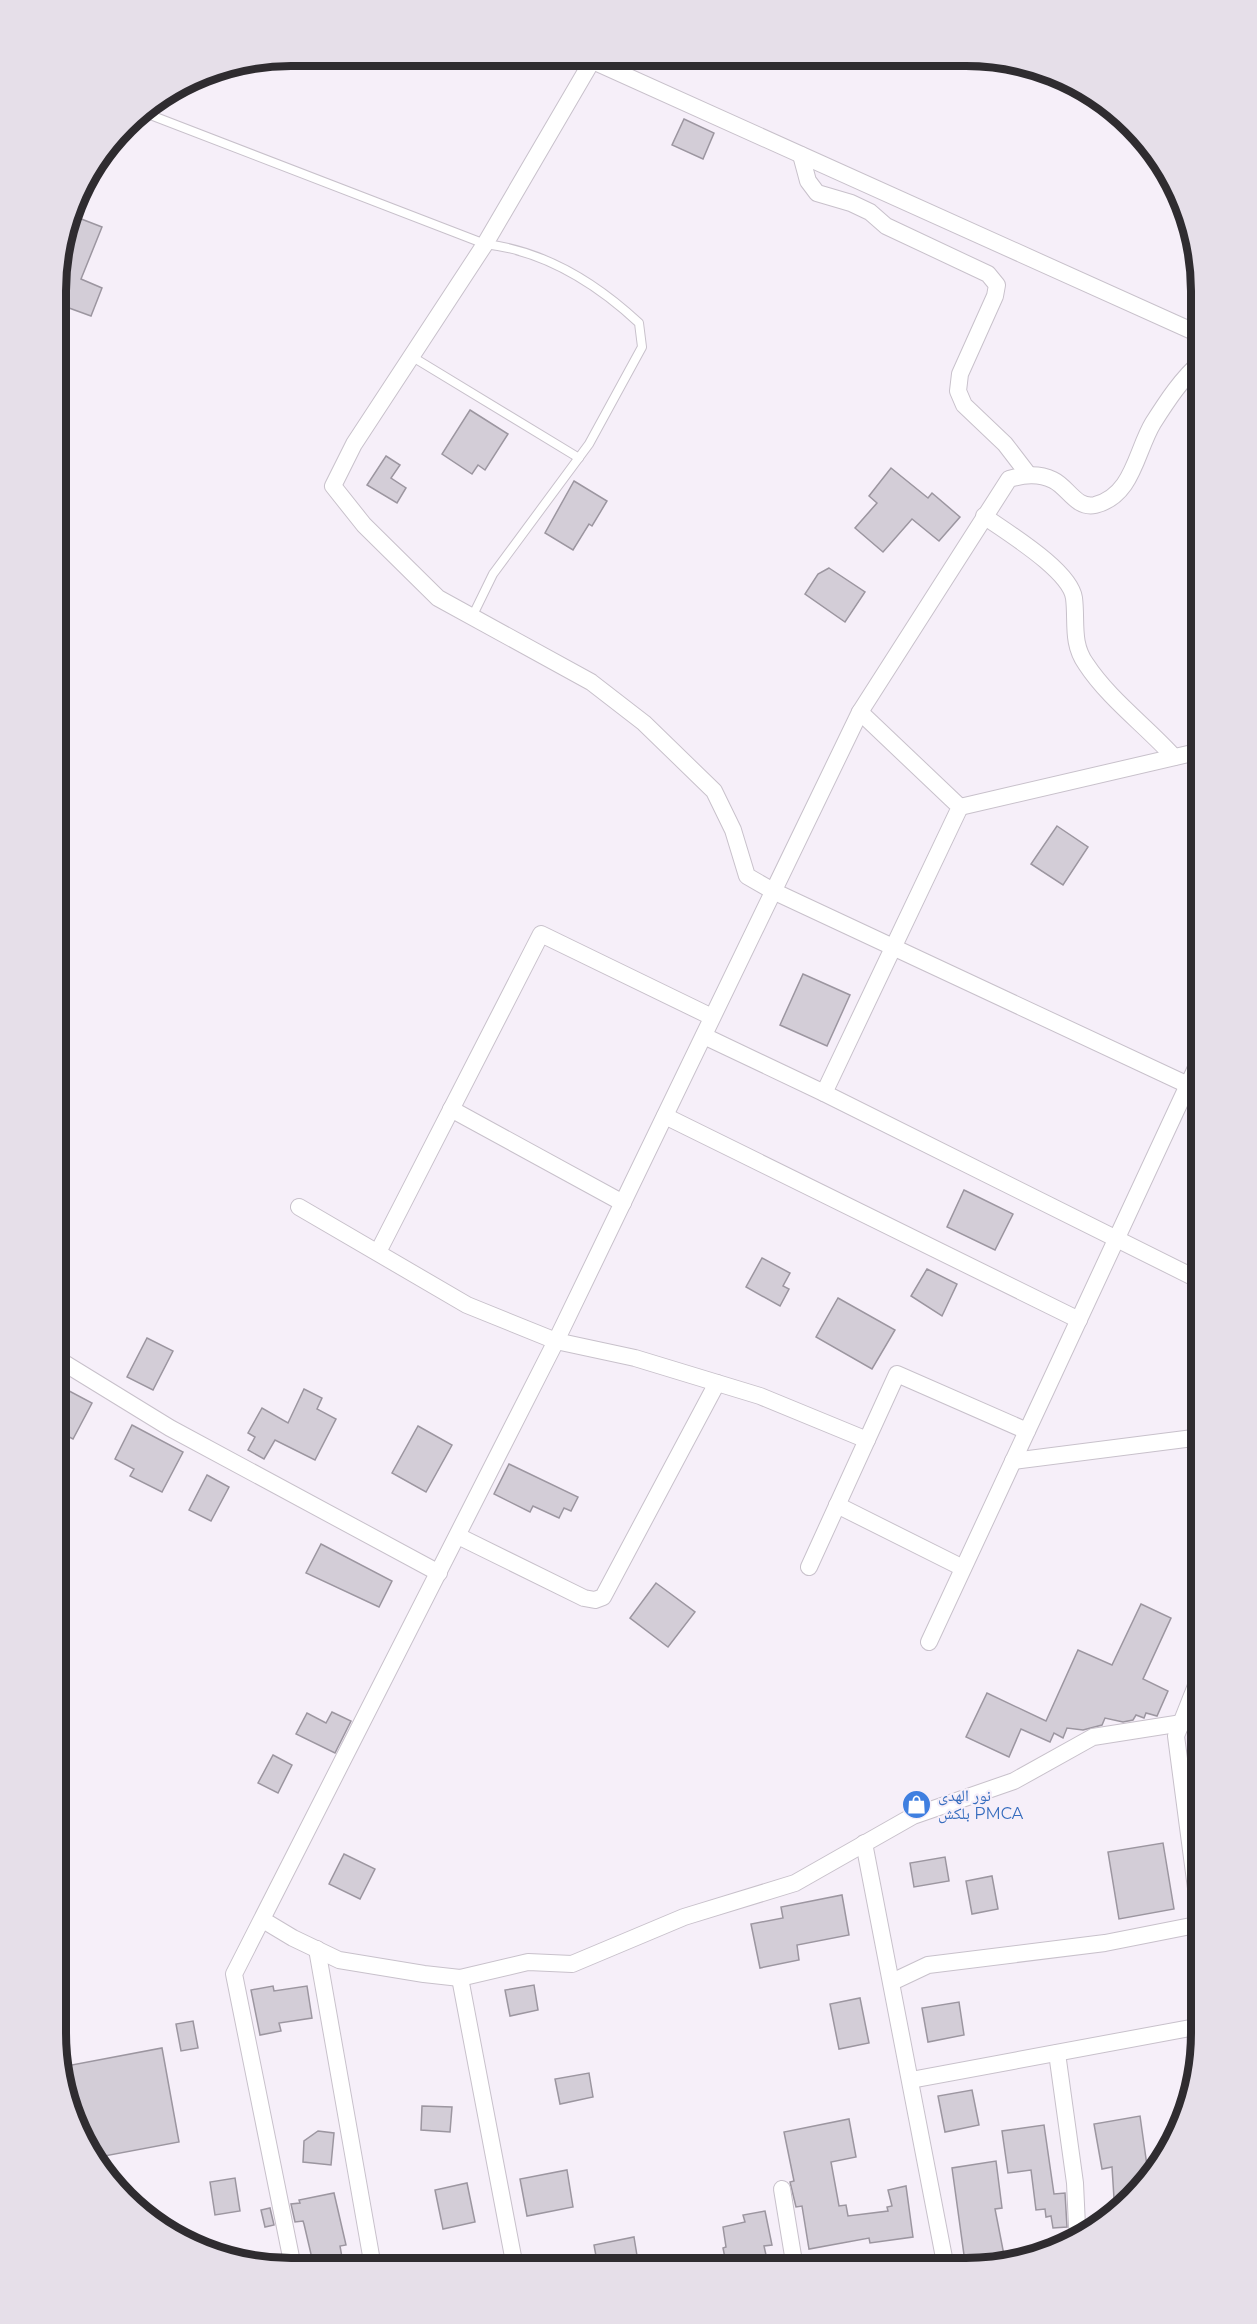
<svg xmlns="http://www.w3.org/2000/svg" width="1257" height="2324" viewBox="0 0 1257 2324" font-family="Montserrat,'Noto Naskh Arabic',sans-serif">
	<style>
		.building { fill: #d3cdd7; stroke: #9c96a0; stroke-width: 1.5 }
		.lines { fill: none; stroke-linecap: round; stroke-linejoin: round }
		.service-casing { stroke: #c8c1cb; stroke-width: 10 }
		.minor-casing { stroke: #c8c1cb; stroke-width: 18 }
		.service { stroke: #fff; stroke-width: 8 }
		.minor { stroke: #fff; stroke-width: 16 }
		.labels { text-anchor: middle; stroke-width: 4.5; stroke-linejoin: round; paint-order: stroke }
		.shop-label { font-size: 16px; fill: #366cbe; stroke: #f6eff9; text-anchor: start }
		.rim { fill: none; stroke: #2f2c30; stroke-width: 8 }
	</style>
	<rect width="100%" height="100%" fill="#f6eff9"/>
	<g class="building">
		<path d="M 684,119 L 714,133 L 703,159 L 672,145 Z"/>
		<path d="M 71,215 L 102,227 L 81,279 L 102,288 L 91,316 L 69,308 L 58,336 L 57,261 Z"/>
		<path d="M 470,410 L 508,434 L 485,470 L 478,465 L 472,474 L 442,454 Z"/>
		<path d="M 386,456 L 400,465 L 391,478 L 406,488 L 397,503 L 367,485 Z"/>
		<path d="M 891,468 L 928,498 L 932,493 L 960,517 L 939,541 L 912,519 L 883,552 L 855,528 L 877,503 L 869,496 Z"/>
		<path d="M 574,481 L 607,501 L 592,526 L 589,524 L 573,550 L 545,533 Z"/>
		<path d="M 829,568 L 865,592 L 845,622 L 805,594 L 818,574 Z"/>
		<path d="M 1057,826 L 1088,847 L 1063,885 L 1031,864 Z"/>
		<path d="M 803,974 L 850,995 L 827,1046 L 780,1025 Z"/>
		<path d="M 964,1190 L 1013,1214 L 995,1250 L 947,1227 Z"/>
		<path d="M 762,1258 L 790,1273 L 783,1286 L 789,1289 L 780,1306 L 746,1287 Z"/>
		<path d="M 927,1269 L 957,1284 L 942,1316 L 911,1296 Z"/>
		<path d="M 838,1298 L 895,1330 L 872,1369 L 816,1337 Z"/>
		<path d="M 147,1338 L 173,1351 L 153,1390 L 127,1377 Z"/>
		<path d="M 56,1384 L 92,1403 L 73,1439 L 56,1430 Z"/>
		<path d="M 304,1389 L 322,1398 L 317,1409 L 336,1419 L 315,1460 L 275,1440 L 264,1459 L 248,1450 L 255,1437 L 248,1433 L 262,1408 L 288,1423 Z"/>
		<path d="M 132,1425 L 183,1452 L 162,1492 L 130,1476 L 134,1469 L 115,1459 Z"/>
		<path d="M 418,1426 L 452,1445 L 426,1492 L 392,1473 Z"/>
		<path d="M 509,1464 L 578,1497 L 571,1511 L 564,1508 L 559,1518 L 533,1506 L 530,1512 L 494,1494 Z"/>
		<path d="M 207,1475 L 229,1487 L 211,1521 L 189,1510 Z"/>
		<path d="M 321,1544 L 392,1581 L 379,1607 L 306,1573 Z"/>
		<path d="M 656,1583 L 695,1612 L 668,1647 L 630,1618 Z"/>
		<path d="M 1141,1604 L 1171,1618 L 1143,1679 L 1168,1691 L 1157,1716 L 1146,1713 L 1144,1718 L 1136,1715 L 1133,1720 L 1123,1722 L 1105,1718 L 1102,1725 L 1083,1730 L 1067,1728 L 1063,1738 L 1054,1733 L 1050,1742 L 1021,1729 L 1009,1757 L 966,1737 L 987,1693 L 1046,1721 L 1078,1650 L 1112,1665 Z"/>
		<path d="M 332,1712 L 351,1721 L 335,1753 L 296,1734 L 307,1713 L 326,1723 Z"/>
		<path d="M 273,1755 L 292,1765 L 278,1793 L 258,1783 Z"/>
		<path d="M 1163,1843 L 1174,1909 L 1119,1919 L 1108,1852 Z"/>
		<path d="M 344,1854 L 375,1869 L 360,1899 L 329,1884 Z"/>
		<path d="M 945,1857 L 949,1881 L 914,1887 L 910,1863 Z"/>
		<path d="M 992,1876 L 998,1909 L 972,1914 L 966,1881 Z"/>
		<path d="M 842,1895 L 849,1935 L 797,1945 L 799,1960 L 760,1968 L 751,1924 L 783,1918 L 781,1907 Z"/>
		<path d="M 534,1985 L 538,2010 L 510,2016 L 505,1990 Z"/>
		<path d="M 273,1986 L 274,1991 L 307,1986 L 312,2018 L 279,2023 L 281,2031 L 260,2035 L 251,1990 Z"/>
		<path d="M 860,1998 L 869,2043 L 839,2049 L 830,2004 Z"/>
		<path d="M 959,2002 L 964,2035 L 928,2042 L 922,2008 Z"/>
		<path d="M 193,2021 L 198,2048 L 181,2051 L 176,2024 Z"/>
		<path d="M 162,2048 L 179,2142 L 94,2158 L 68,2109 L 61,2067 Z"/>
		<path d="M 589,2073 L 593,2097 L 560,2104 L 555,2079 Z"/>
		<path d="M 972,2090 L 979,2125 L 945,2132 L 938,2096 Z"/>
		<path d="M 422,2106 L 452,2107 L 450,2132 L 421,2130 Z"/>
		<path d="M 1140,2116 L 1149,2180 L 1115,2214 L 1112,2167 L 1102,2169 L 1094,2124 Z"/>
		<path d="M 849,2119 L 856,2157 L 831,2162 L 839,2206 L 846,2205 L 848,2216 L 888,2211 L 887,2207 L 892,2206 L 888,2190 L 906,2186 L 913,2237 L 870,2243 L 869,2238 L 809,2249 L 802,2206 L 796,2207 L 790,2182 L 794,2181 L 784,2132 Z"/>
		<path d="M 1044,2125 L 1054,2194 L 1065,2193 L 1067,2227 L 1053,2228 L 1051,2216 L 1046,2217 L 1045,2209 L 1036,2210 L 1031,2170 L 1008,2173 L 1002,2131 Z"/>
		<path d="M 318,2131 L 334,2133 L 331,2165 L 303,2162 L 304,2141 Z"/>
		<path d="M 996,2161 L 1002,2208 L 995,2209 L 1004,2255 L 965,2262 L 952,2168 Z"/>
		<path d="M 567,2170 L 573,2207 L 527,2216 L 520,2179 Z"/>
		<path d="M 235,2178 L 240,2211 L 215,2215 L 210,2182 Z"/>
		<path d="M 467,2183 L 475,2222 L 443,2229 L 435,2190 Z"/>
		<path d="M 334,2193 L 346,2245 L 340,2246 L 343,2263 L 314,2267 L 304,2224 L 303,2221 L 295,2222 L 291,2204 L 300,2203 L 299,2200 Z"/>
		<path d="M 270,2208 L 274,2225 L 265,2227 L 261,2210 Z"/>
		<path d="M 765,2211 L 772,2245 L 764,2246 L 766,2255 L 726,2263 L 723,2248 L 726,2247 L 723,2227 L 745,2222 L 743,2215 Z"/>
		<path d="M 634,2237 L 639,2268 L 598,2267 L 594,2245 Z"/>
	</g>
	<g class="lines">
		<defs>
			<g id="service">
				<path d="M 140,111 L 485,244 C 545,251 596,283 639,323 L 642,347 L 589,444 L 493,574 L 472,617"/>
				<path d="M 411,356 L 579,458"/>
			</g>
			<g id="minor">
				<path d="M 584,57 L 1201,335"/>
				<path d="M 592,61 L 485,244 L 354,444 L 333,486 L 364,525 L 438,598 L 591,682 L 644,723 L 714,791 L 733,830 L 747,876 L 773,891 L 1188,1085"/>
				<path d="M 801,155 L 808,181 L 817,193 L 851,203 L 870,212 L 886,226 L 988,274 L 997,285 L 995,296 L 960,374 L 958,391 L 964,405 L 1005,444 L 1028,474"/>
				<path d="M 984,516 C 1006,532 1070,570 1074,598 C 1077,621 1071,643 1086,664 C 1109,699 1146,726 1174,757"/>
				<path d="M 960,807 L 1201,751"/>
				<path d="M 704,1036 L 824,1093 L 1201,1281"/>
				<path d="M 824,1093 L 960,807 L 860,712"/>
				<path d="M 451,1109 L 623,1203"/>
				<path d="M 665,1116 L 1079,1320"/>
				<path d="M 299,1207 L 467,1305 L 556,1341 L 635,1358 L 760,1396 L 867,1440"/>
				<path d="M 378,1252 L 541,934 L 712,1017"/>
				<path d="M 56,1358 L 170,1428 L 439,1573"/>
				<path d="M 1013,1461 L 1201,1437"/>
				<path d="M 837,1505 L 963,1568"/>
				<path d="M 458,1536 L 584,1598 L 595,1600 L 603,1597 L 717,1383"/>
				<path d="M 809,1567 L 897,1374 L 1027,1431"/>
				<path d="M 929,1642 L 1201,1057"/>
				<path d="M 864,1843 L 946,2268"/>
				<path d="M 263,1920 L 293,1938 L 339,1960 L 424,1974 L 460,1978 L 528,1962 L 572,1964 L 684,1917 L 795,1883 L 913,1816 L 1014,1781 L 1093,1737 L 1201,1720"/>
				<path d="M 1201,1926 L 1176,1736 L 1201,1673"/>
				<path d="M 317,1949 L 373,2267"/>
				<path d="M 460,1978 L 515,2267"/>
				<path d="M 892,1982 L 928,1965 L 1105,1943 L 1201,1924"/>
				<path d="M 1057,2053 L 1075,2183 L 1077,2226 L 1089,2231"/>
				<path d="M 911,2080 L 1201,2026"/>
				<path d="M 782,2189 L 795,2268"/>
				<path d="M 293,2267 L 234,1974 L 556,1341 L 860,712 L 1009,479 C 1024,475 1038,473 1053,480 C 1068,487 1076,509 1095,505 C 1133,496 1136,451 1153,423 C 1167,401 1182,378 1201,362"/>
			</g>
		</defs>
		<use href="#service" class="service-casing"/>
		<use href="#minor" class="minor-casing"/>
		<use href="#service" class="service"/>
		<use href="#minor" class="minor"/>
	</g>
	<defs>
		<symbol id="shop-disc" viewBox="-11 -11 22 22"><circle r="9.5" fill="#3f7fe0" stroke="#f6eff9"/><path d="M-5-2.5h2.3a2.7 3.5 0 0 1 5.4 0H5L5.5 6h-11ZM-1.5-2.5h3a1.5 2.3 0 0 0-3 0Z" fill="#fff"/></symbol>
	</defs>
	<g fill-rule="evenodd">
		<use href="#shop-disc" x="900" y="1788" width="33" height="33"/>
	</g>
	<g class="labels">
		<g class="shop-label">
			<text x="938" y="1801">نور الهدى<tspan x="938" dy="18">بلكش PMCA</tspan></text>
		</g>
	</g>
	<path d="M0 0H1257V2324H0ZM291 66H966A225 225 0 0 1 1191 291V2033A225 225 0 0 1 966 2258H291A225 225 0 0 1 66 2033V291A225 225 0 0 1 291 66Z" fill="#e6dfe9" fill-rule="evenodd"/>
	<path class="rim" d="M291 66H966A225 225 0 0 1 1191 291V2033A225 225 0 0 1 966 2258H291A225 225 0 0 1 66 2033V291A225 225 0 0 1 291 66Z"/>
</svg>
